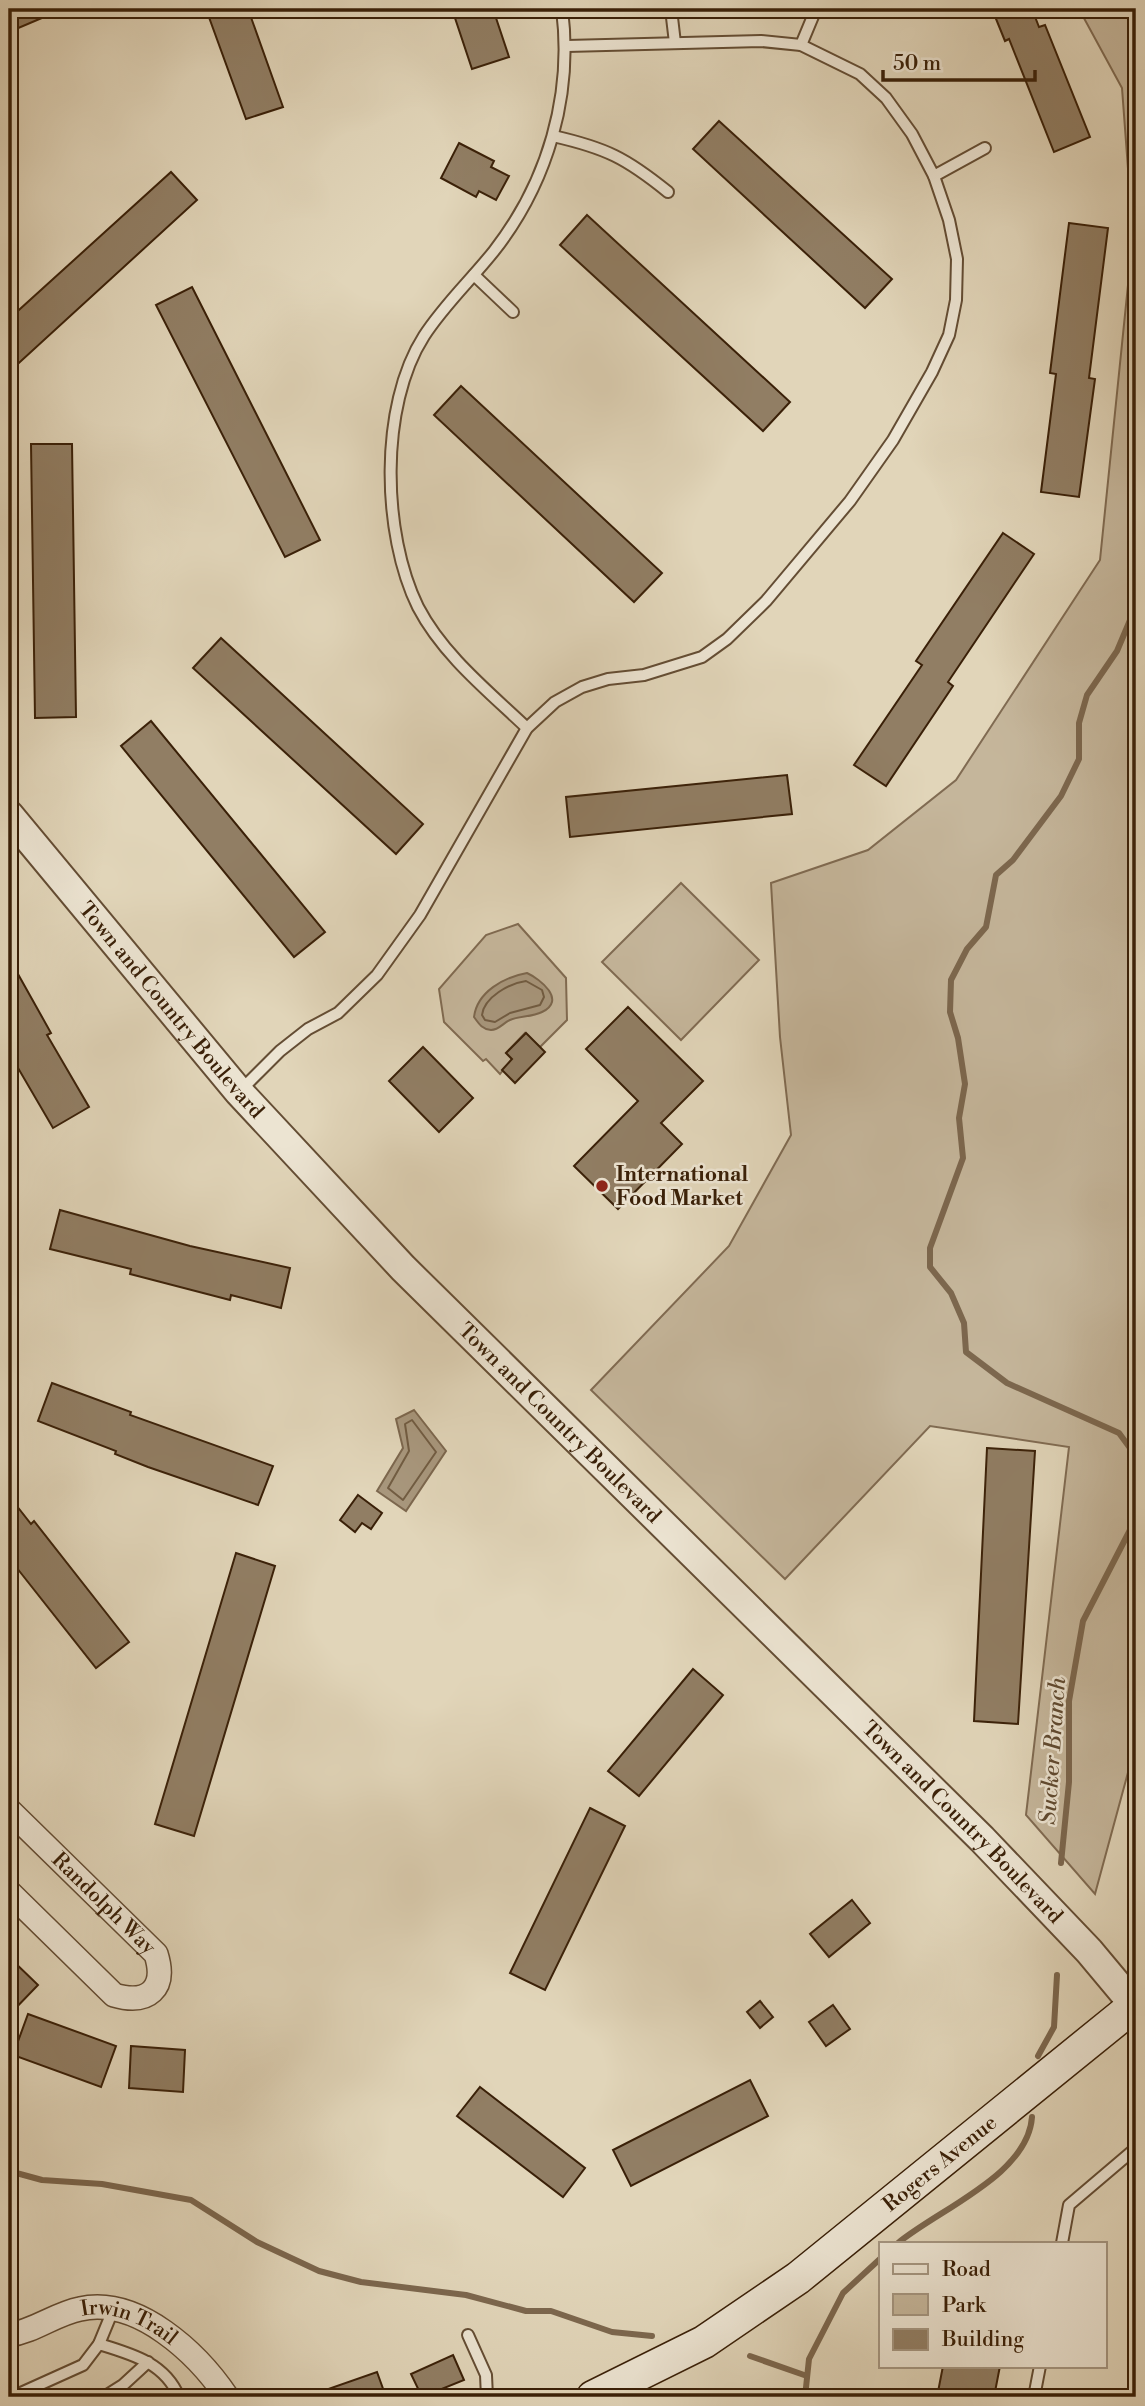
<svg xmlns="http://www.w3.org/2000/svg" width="1145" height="2406" viewBox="0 0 1145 2406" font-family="'Libre Bodoni',serif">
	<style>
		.green { fill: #c5b69b; stroke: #806b52; stroke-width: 2 }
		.water { fill: #a8977d; stroke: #7c674e; stroke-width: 2 }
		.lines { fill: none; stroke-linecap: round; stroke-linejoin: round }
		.shore { stroke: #715c42; stroke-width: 2 }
		.stream { stroke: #7c674e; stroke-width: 6 }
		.building { fill: #917e64; stroke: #3a2008; stroke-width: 2 }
		.service-casing { stroke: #644d34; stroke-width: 14 }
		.minor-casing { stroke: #644d34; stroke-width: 26 }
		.tertiary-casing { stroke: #644d34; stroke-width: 32 }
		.secondary-casing { stroke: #3a2008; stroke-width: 35 }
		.service { stroke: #ece4d2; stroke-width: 10 }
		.minor { stroke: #ece4d2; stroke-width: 23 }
		.tertiary { stroke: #ece4d2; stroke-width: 28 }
		.secondary { stroke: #ece4d2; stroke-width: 32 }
		.poi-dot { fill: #8f2418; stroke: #ece4d2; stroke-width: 2.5 }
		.labels { text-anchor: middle; stroke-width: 5; stroke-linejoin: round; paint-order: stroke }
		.street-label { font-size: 21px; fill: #3a2008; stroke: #ece4d2 }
		.poi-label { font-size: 21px; font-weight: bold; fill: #3a2008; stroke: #ece4d2; text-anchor: start }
		.water-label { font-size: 23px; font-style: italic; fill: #604a31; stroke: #ece4d2 }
	</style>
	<rect width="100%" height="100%" fill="#e1d5b9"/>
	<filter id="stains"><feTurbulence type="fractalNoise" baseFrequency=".00286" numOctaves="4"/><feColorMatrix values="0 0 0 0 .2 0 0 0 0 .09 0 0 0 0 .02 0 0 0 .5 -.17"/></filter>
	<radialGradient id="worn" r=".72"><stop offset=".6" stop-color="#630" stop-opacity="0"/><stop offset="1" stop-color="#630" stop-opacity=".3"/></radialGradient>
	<g class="green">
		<path d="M 1079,9 L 1136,9 L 1136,1743 L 1095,1894 L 1026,1815 L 1069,1447 L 930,1426 L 785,1579 L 591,1390 L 729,1246 L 791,1135 L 780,1037 L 771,883 L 868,850 L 956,780 L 1100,560 L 1133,236 L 1122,88 Z"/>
		<path d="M 681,883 L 759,960 L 681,1040 L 602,962 Z"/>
		<path d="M 518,924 L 566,978 L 567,1020 L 540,1047 L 525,1033 L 506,1053 L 512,1059 L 500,1074 L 486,1059 L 483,1061 L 444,1022 L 439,989 L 486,935 Z"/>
	</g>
	<g class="water">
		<path d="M 527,973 C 540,979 567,1000 542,1012 C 532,1017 519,1016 510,1020 C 503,1023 499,1030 491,1030 C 482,1029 479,1024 474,1017 C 477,992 504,977 527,973 Z"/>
		<path d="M 414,1410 L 446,1451 L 406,1511 L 377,1491 L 403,1448 L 396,1419 Z"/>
	</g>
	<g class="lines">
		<g class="shore">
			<path d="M 526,981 L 542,990 L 544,997 L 540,1005 L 510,1013 L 495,1022 L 485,1020 L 482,1015 C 484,997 510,983 526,981 Z"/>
			<path d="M 412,1420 L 436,1452 L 403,1500 L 388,1488 L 409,1451 L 405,1424 Z"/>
		</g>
		<g class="stream">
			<path d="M 1061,1863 L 1069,1782 L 1069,1701 L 1083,1621 L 1130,1530 L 1135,1480 L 1130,1448 L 1119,1433 L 1007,1383 L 966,1352 L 964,1323 L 951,1293 L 930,1267 L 930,1248 L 963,1158 L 959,1118 L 965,1084 L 958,1038 L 950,1012 L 951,980 L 967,949 L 986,927 L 996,875 L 1013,860 L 1061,796 L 1079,759 L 1079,723 L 1087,695 L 1117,651 L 1136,606"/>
			<path d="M 1038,2056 L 1054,2027 L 1057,1975"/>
			<path d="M 9,2171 L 42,2180 L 102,2184 L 191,2200 L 257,2242 L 319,2271 L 361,2282 L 466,2295 L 526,2311 L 551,2311 L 612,2332 L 652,2336"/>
			<path d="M 898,2243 C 939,2209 1028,2175 1032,2117"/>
			<path d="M 750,2356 L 807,2376"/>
			<path d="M 805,2397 L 809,2359 L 843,2293 L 881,2258"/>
		</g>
	</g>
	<g class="building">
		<path d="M 9,9 L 63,9 L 9,32 Z"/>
		<path d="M 206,9 L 248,9 L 283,107 L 246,119 Z"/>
		<path d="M 452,9 L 493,9 L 509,57 L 472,69 Z"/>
		<path d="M 992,9 L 1032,9 L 1039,27 L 1045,25 L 1090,137 L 1054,152 L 1009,39 L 1005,41 Z"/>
		<path d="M 719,121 L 892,279 L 865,308 L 693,149 Z"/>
		<path d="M 459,143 L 494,161 L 491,167 L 509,176 L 496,200 L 479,191 L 476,197 L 441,178 Z"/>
		<path d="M 171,172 L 197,200 L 9,372 L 9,319 Z"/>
		<path d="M 587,215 L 790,402 L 763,431 L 560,245 Z"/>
		<path d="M 1069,223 L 1108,228 L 1089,378 L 1095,379 L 1079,497 L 1041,492 L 1056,374 L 1050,373 Z"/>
		<path d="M 192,287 L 320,540 L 285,557 L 156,305 Z"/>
		<path d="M 461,386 L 662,573 L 634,602 L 434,415 Z"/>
		<path d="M 31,444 L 72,444 L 76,717 L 35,718 Z"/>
		<path d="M 1003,533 L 1034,554 L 948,682 L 953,686 L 886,786 L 854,765 L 922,665 L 916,661 Z"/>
		<path d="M 221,638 L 423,824 L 396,854 L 193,668 Z"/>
		<path d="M 151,721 L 325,932 L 294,957 L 121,746 Z"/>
		<path d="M 787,775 L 792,814 L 570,837 L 566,797 Z"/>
		<path d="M 9,958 L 51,1033 L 47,1035 L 89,1107 L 53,1128 L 11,1056 L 15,1054 L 9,1043 Z"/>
		<path d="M 628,1007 L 703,1081 L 661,1123 L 682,1144 L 618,1209 L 574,1166 L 638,1101 L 586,1049 Z"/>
		<path d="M 526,1033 L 545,1052 L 515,1083 L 502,1070 L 512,1059 L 506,1053 Z"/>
		<path d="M 423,1047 L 473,1098 L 439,1132 L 389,1081 Z"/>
		<path d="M 60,1210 L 190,1246 L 290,1268 L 281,1308 L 231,1295 L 230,1300 L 130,1274 L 131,1269 L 50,1249 Z"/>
		<path d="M 52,1383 L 131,1412 L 130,1415 L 273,1466 L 258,1505 L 148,1467 L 115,1454 L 116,1451 L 38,1421 Z"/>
		<path d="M 987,1448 L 1035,1451 L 1018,1724 L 974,1721 Z"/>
		<path d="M 358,1495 L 382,1513 L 371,1529 L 362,1523 L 355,1532 L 340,1520 Z"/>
		<path d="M 9,1496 L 31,1524 L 34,1521 L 129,1642 L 96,1668 L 9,1558 Z"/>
		<path d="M 236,1553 L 275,1566 L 194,1836 L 155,1824 Z"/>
		<path d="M 693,1669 L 723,1695 L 639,1796 L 608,1771 Z"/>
		<path d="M 590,1808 L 625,1826 L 545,1990 L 510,1973 Z"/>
		<path d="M 852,1900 L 870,1923 L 829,1957 L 810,1934 Z"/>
		<path d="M 9,1957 L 38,1985 L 9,2015 Z"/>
		<path d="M 760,2001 L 773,2017 L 760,2028 L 747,2012 Z"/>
		<path d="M 833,2005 L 850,2029 L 826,2046 L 809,2022 Z"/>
		<path d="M 28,2014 L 116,2046 L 101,2087 L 13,2055 Z"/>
		<path d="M 131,2046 L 185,2050 L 183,2092 L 129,2088 Z"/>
		<path d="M 750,2080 L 768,2116 L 631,2186 L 613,2150 Z"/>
		<path d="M 480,2087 L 585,2168 L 563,2197 L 457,2116 Z"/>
		<path d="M 453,2355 L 464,2380 L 422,2397 L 411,2374 Z"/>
		<path d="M 943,2366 L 1000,2366 L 994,2397 L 937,2397 Z"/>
		<path d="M 377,2372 L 386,2397 L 312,2397 L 311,2395 Z"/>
	</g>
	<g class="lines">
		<defs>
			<g id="service">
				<path d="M 671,9 L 675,43"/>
				<path d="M 801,45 L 816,9"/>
				<path d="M 553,136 C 606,148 626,158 668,192"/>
				<path d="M 934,176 L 985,148"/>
				<path d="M 474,275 L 513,312"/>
				<path d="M 527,728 C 488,691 443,655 418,607 C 382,534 379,406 424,336 C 444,305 471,280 494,251 C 548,182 573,95 562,9"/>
				<path d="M 241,1090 L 280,1051 L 308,1029 L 338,1013 L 377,975 L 420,915 L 527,728 L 555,702 L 582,687 L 608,679 L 644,675 L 702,657 L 727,639 L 766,601 L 850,501 L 893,440 L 932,372 L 949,335 L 956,300 L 957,259 L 949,220 L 934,176 L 912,134 L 886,98 L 860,74 L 801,45 L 761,41 L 567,46"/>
				<path d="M 1062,2243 L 1069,2205 L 1136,2148"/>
				<path d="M 468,2335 L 486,2375 L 487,2397"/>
				<path d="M 99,2344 C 132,2354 165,2363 179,2397"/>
				<path d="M 12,2397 L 83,2365 L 99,2344 L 113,2310"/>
				<path d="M 104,2397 L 123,2385 L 148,2362"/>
				<path d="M 1034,2397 L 1040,2366"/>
			</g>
			<g id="minor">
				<path id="s1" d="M 9,1810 L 156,1954 C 167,1989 148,2005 114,1995 L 9,1892"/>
				<path id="s2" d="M 9,2335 C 35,2331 55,2314 80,2309 C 138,2296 198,2354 227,2397"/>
			</g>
			<g id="tertiary">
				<path id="s3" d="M 9,815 L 239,1092 L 403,1268 L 982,1839 L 1089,1951 L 1135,2006"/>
			</g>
			<g id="secondary">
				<path id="s4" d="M 593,2397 L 704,2342 L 798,2278 L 1136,2004"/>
			</g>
		</defs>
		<use href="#service" class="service-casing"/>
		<use href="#minor" class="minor-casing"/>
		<use href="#tertiary" class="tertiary-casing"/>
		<use href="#secondary" class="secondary-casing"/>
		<use href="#service" class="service"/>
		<use href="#minor" class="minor"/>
		<use href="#tertiary" class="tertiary"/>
		<use href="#secondary" class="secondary"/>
	</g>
	<circle class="poi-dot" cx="602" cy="1186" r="7"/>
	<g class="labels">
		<g class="street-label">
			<text dy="7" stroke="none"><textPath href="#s3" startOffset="254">Town and Country Boulevard</textPath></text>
			<text dy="7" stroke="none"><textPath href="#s3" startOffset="821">Town and Country Boulevard</textPath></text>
			<text dy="7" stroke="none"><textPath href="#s3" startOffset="1388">Town and Country Boulevard</textPath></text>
			<text dy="7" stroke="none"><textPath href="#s1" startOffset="133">Randolph Way</textPath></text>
			<text dy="7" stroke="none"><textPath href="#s4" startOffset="420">Rogers Avenue</textPath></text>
			<text dy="7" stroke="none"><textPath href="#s2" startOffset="128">Irwin Trail</textPath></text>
		</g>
		<g class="poi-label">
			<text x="616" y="1181">International<tspan x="616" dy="24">Food Market</tspan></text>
		</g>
		<g class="water-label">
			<text transform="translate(1052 1751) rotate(-86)" y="8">Sucker Branch</text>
		</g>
	</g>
	<rect width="1145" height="2406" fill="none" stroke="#e1d5b9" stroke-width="35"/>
	<rect x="10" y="10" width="1124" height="2385" fill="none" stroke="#3a2008" stroke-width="3.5"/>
	<rect x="18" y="18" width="1110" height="2371" fill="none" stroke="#3a2008" stroke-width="2"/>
	<rect x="879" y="2242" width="228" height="126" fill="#ece4d2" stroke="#a59681" stroke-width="2"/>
	<rect x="893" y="2264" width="35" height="10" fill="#ece4d2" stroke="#a59681" stroke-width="2"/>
	<text x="942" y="2276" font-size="21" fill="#3a2008">Road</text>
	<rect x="893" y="2294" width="35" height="21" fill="#c5b69b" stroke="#a59681" stroke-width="2"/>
	<text x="942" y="2312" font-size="21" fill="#3a2008">Park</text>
	<rect x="893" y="2329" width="35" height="21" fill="#917e64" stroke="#a59681" stroke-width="2"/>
	<text x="942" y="2346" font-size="21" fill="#3a2008">Building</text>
	<path d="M883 70v10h152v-10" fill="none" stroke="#3a2008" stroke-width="3.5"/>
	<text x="893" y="70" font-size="21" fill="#3a2008" stroke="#ece4d2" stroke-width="5" paint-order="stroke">50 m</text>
	<rect width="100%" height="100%" filter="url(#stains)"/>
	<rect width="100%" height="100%" fill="url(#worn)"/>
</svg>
